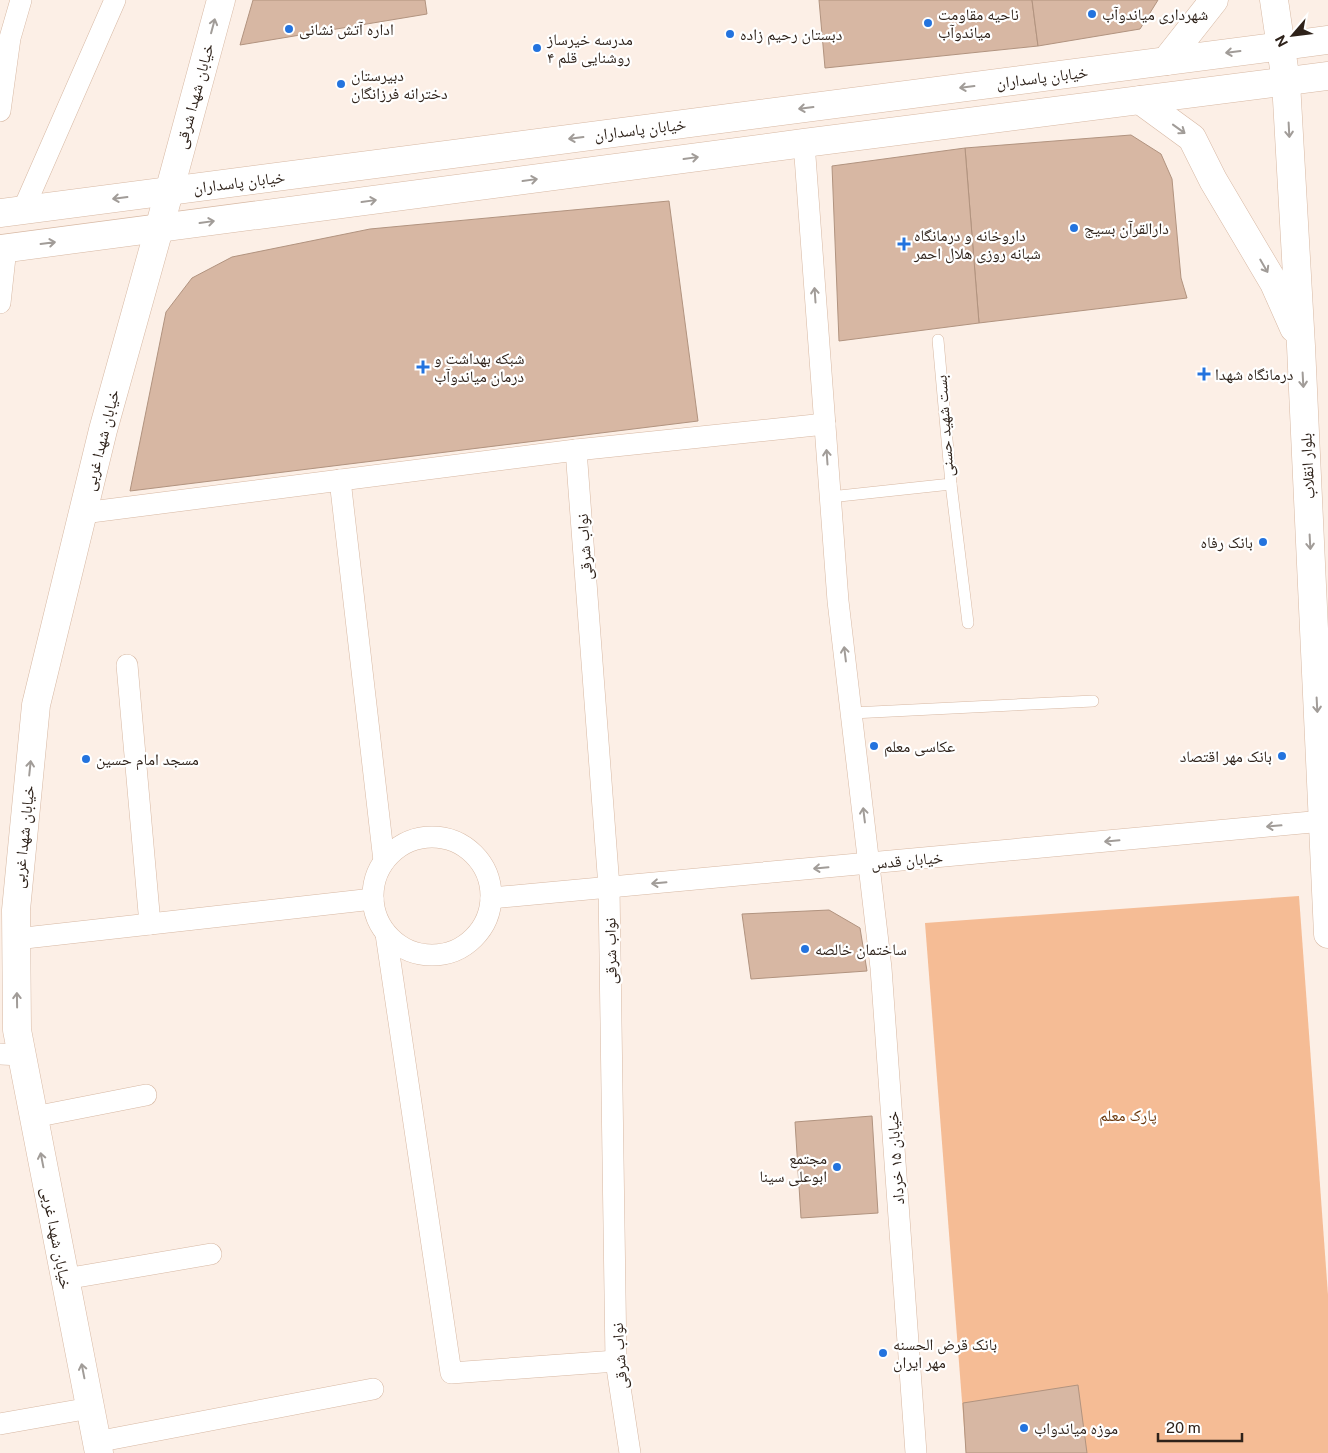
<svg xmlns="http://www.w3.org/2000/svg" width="1328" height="1453" viewBox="0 0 1328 1453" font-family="'Public Sans','Noto Naskh Arabic',sans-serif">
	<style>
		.green { fill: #f5bc95 }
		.building { fill: #d7b7a3; stroke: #b1937f }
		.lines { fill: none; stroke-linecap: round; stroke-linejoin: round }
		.lane-casing { stroke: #d7b8a3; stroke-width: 12 }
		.street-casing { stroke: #d7b8a3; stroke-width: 22 }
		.secondary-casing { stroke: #d7b8a3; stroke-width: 29 }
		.lane { stroke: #fff; stroke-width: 11 }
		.street { stroke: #fff; stroke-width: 21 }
		.secondary { stroke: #fff; stroke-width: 28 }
		.oneway { stroke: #a19c98 }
		.poi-dot { fill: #2373de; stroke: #fff; stroke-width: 2 }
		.labels { text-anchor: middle; stroke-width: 4.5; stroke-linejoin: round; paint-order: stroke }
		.poi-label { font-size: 16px; fill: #2e221a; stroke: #fff; text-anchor: start }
		.street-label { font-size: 16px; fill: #2e221a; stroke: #fff }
		.park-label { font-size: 16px; fill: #6a370c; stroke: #fff }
	</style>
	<rect width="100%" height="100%" fill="#fcefe6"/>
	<path class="green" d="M 1299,896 L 1328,1295 L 1328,1453 L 966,1453 L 925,923 Z"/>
	<g class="building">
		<path d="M 253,0 L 425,0 L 427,14 L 240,45 Z"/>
		<path d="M 819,0 L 1032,0 L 1038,46 L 825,68 Z"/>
		<path d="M 1032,0 L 1158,0 L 1140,29 L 1038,46 Z"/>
		<path d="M 1131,135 L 1161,154 L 1172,179 L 1181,278 L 1187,298 L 979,323 L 965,148 Z"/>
		<path d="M 965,148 L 979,323 L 839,341 L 832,166 Z"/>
		<path d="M 669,201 L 698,421 L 130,491 L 166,312 L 192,278 L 232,257 L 370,229 Z"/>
		<path d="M 829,910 L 860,928 L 867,971 L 751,979 L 742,914 Z"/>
		<path d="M 872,1116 L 878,1213 L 801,1218 L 795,1122 Z"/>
		<path d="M 1078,1385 L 1087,1453 L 966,1453 L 963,1403 Z"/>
	</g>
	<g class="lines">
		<defs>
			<g id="lane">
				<path d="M 951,484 L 968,623"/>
				<path d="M 830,497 L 951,484 L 938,340"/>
				<path d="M 852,713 L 1093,701"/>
			</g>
			<g id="street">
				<path d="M 0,111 L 10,38 L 21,0"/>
				<path d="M 804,143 L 838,601 L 881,968 L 916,1453"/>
				<path d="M 23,210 L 115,0"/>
				<path d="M 0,303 L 6,248"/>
				<path d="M 576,450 L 609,887 L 616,1361 L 630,1453"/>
				<path d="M 340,480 L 384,861"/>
				<path d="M 83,513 L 576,450 L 825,424"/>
				<path d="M 127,665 L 150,924"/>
				<circle cx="432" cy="896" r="59"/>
				<path d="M 491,898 L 1323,821"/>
				<path d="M 386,934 L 451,1373 L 616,1361"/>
				<path d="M 16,939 L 373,899"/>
				<path d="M 0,1054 L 22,1055"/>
				<path d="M 34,1117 L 146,1095"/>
				<path d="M 65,1279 L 211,1254"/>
				<path d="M 0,1424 L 90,1408"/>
				<path d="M 96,1442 L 373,1389"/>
			</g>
			<g id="secondary">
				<path d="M 1274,0 L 1286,82 L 1301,346 L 1328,934"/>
				<path d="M 1166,61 L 1214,0"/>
				<path d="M 1140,100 L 1192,138 L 1213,180 L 1274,283 L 1294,328"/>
				<path d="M 0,213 L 1328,40"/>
				<path d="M 0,249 L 804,143 L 1328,76"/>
				<path d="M 99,1453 L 17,1030 L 16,910 L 36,705 L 103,430 L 159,229 L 221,0"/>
			</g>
		</defs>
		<use href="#lane" class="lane-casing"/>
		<use href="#street" class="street-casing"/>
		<use href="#secondary" class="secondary-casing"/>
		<use href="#lane" class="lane"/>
		<use href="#street" class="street"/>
		<use href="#secondary" class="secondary"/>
	</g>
	<defs><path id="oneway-shaft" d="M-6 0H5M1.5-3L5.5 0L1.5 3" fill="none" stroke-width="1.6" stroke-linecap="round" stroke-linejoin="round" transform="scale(1.25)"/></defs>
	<g class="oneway">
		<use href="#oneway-shaft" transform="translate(213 26) rotate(-75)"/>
		<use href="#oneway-shaft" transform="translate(1233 52) rotate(173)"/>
		<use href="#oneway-shaft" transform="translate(967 87) rotate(173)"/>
		<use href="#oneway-shaft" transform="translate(806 108) rotate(173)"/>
		<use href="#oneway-shaft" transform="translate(1179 129) rotate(36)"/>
		<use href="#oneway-shaft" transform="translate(1289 130) rotate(87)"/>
		<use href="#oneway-shaft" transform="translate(576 138) rotate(173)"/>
		<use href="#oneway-shaft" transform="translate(691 158) rotate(-8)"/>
		<use href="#oneway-shaft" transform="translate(530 180) rotate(-8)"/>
		<use href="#oneway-shaft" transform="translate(120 198) rotate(173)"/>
		<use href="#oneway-shaft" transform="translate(369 201) rotate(-8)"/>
		<use href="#oneway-shaft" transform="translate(207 222) rotate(-8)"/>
		<use href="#oneway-shaft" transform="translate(48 243) rotate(-7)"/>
		<use href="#oneway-shaft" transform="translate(1264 266) rotate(60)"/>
		<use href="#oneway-shaft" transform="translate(815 295) rotate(-94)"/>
		<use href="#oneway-shaft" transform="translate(1303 380) rotate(87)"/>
		<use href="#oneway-shaft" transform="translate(827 457) rotate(-94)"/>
		<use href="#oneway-shaft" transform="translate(1310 542) rotate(87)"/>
		<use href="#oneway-shaft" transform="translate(845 654) rotate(-97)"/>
		<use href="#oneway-shaft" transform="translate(1317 705) rotate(87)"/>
		<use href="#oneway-shaft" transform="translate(30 768) rotate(-84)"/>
		<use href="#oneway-shaft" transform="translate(864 815) rotate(-97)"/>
		<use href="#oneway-shaft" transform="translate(1274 826) rotate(175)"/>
		<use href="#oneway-shaft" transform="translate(1112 841) rotate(175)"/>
		<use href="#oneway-shaft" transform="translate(821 868) rotate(175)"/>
		<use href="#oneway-shaft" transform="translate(659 883) rotate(175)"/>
		<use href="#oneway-shaft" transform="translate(17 1000) rotate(-91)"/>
		<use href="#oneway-shaft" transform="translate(42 1160) rotate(-101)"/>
		<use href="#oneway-shaft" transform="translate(83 1371) rotate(-101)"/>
	</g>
	<g class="poi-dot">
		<circle cx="1092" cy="14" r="5"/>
		<circle cx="928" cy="23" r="5"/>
		<circle cx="289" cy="29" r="5"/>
		<circle cx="730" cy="34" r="5"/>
		<circle cx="537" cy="48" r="5"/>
		<circle cx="341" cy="84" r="5"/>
		<circle cx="1074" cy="228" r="5"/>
		<path d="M901.5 236.5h5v5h5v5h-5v5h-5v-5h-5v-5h5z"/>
		<path d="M420.5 359.5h5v5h5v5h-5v5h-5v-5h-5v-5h5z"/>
		<path d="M1201.5 366.5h5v5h5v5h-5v5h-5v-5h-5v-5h5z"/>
		<circle cx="1263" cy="542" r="5"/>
		<circle cx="874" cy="746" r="5"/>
		<circle cx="1282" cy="756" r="5"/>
		<circle cx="86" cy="759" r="5"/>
		<circle cx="805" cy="949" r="5"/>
		<circle cx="837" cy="1167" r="5"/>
		<circle cx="883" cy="1353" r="5"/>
		<circle cx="1024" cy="1428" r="5"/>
	</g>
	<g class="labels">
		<g class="poi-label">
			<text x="938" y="20">ناحیه مقاومت<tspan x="938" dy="18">میاندوآب</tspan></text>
			<text x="1102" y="20">شهرداری میاندوآب</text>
			<text x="299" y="35">اداره آتش نشانی</text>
			<text x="740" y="40">دبستان رحیم زاده</text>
			<text x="547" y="45">مدرسه خیرساز<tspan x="547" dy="18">روشنایی قلم ۴</tspan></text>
			<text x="351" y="81">دبیرستان<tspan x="351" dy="18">دخترانه فرزانگان</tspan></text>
			<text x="1084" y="234">دارالقرآن بسیج</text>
			<text x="914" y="241">داروخانه و درمانگاه<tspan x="914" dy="18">شبانه روزی هلال احمر</tspan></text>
			<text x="434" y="364">شبکه بهداشت و<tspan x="434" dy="18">درمان میاندوآب</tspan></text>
			<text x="1215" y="380">درمانگاه شهدا</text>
			<text x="1253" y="548" text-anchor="end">بانک رفاه</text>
			<text x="884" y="752">عکاسی معلم</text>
			<text x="1272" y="762" text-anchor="end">بانک مهر اقتصاد</text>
			<text x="96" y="765">مسجد امام حسین</text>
			<text x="815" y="955">ساختمان خالصه</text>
			<text x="827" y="1164" text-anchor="end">مجتمع<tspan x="827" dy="18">ابوعلی سینا</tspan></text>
			<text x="893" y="1350">بانک قرض الحسنه<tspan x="893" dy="18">مهر ایران</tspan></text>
			<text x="1034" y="1434">موزه میاندواب</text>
		</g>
		<g class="street-label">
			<text transform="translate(1042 77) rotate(-7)" y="6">خیابان پاسداران</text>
			<text transform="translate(194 96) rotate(-75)" y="6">خیابان شهدا شرقی</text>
			<text transform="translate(640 129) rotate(-7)" y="6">خیابان پاسداران</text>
			<text transform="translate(239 182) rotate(-7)" y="6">خیابان پاسداران</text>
			<text transform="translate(944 426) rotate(-94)" y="6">بست شهید حسنی</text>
			<text transform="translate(101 440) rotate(-76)" y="6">خیابان شهدا غربی</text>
			<text transform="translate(1307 466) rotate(-93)" y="6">بلوار انقلاب</text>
			<text transform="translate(584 547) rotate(-94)" y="6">نواب شرقی</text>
			<text transform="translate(23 837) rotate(-84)" y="6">خیابان شهدا غربی</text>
			<text transform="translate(907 860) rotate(-5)" y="6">خیابان قدس</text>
			<text transform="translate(610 951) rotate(-91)" y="6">نواب شرقی</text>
			<text transform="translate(895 1158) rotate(-94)" y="6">خیابان ۱۵ خرداد</text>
			<text transform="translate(57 1238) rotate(79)" y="6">خیابان شهدا غربی</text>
			<text transform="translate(619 1356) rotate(-94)" y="6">نواب شرقی</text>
		</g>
		<g class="park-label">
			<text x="1128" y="1121">پارک معلم</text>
		</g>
	</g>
	<g transform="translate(1293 35) rotate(242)" stroke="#ffffff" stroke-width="4" paint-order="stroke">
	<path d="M0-4L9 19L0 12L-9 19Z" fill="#2e221a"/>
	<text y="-8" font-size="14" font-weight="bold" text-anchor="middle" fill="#2e221a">N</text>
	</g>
	<path d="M1158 1433v8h84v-8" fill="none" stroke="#2e221a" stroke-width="2.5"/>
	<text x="1166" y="1433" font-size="15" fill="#2e221a" stroke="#ffffff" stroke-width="4" paint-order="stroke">20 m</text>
</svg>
